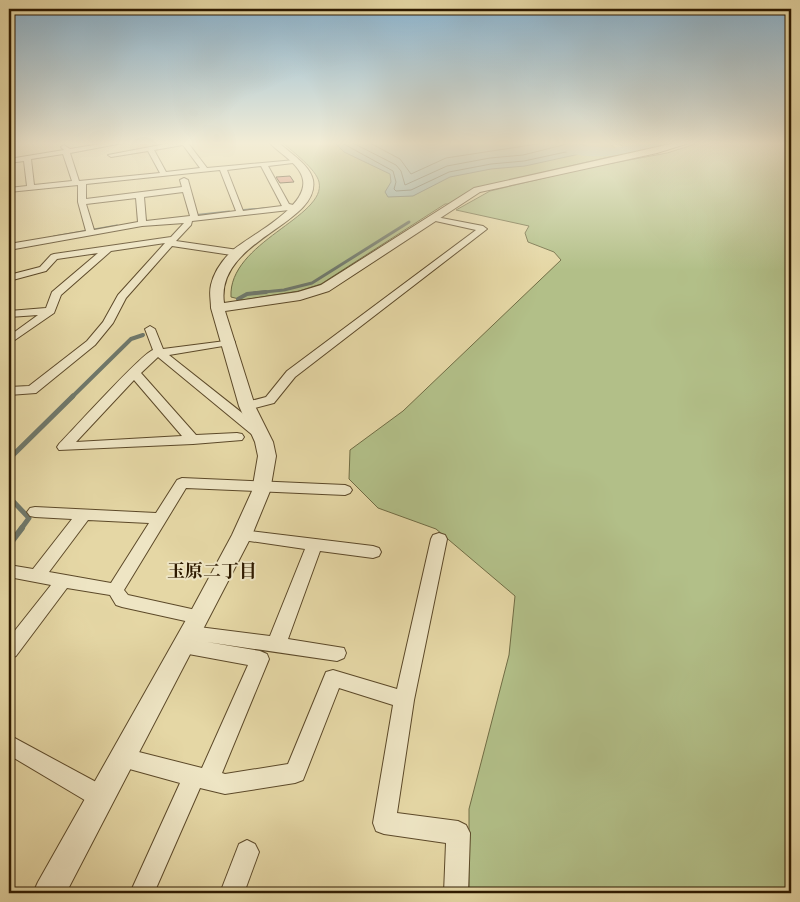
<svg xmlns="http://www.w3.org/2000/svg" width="800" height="902" viewBox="0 0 800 902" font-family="'Old Standard TT','Noto Serif JP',serif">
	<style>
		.green { fill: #b2bf88; stroke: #706c44 }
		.water { fill: #9bb7b3; stroke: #6f786b }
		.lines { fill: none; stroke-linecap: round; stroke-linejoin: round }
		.shore { stroke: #64685a; stroke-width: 1 }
		.stream-far4 { stroke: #6f786b; stroke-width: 2.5 }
		.stream-far3 { stroke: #6f786b; stroke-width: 3 }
		.stream-far2 { stroke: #6f786b; stroke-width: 4 }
		.stream-far1 { stroke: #6f786b; stroke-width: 5 }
		.stream { stroke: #6f786b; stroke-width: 6 }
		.river { fill: #9bb7b3; fill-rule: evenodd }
		.building { fill: #d48673; stroke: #2e1a00 }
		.minor-casing { stroke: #5c4929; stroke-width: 2 }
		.tertiary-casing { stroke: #5c4929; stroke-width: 2 }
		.minor { fill: #eee5c4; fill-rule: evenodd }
		.tertiary { fill: #eee5c4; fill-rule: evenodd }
		.labels { text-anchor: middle; stroke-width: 4; stroke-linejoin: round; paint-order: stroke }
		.near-neighbourhood-label { font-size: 18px; font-weight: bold; fill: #2e1a00; stroke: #eee5c4 }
	</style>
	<rect width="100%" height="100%" fill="#e5d7a5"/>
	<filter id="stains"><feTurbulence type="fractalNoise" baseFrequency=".004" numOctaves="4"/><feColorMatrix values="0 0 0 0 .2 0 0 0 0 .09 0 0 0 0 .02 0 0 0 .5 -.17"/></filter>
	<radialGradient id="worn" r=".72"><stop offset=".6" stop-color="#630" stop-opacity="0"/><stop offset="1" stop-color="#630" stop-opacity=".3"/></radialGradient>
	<g class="green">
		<path d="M 283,143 L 609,143 L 622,154 L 480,187 L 466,193 L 449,204 L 445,204 L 321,284 L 299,291 L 243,300 L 231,297 C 228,242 327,217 319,182 C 316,169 293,152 283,143 Z"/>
		<path d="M 618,143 L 675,143 L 631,153 Z"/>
		<path d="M 699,143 L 791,143 L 791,893 L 469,893 L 469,809 L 509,655 L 515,596 L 436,529 L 378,508 L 349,479 L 350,450 L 403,411 L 561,260 L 554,252 L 528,242 L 525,233 L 529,226 L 456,210 L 490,191 L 586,168 L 667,153 Z"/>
	</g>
	<path class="water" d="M 335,143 L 578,143 L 609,154 L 584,153 L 525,166 L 491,169 L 450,177 L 413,196 L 388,197 L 385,192 L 391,182 L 390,174 L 344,152 Z"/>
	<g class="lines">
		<g class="shore">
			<path d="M 342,143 L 393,171 L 396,182 L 394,189 L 396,191 L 411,190 L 449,172 L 491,164 L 524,161 L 575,150 L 577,143"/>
			<path d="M 353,143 L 396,165 L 401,171 L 405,185 L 447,166 L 490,158 L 523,155 L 571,143"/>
			<path d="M 370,143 L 400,159 L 411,174 L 446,158 L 544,143"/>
		</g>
		<path class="stream-far4" d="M 249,210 L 264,209"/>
		<g class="stream-far3">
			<path d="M 237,211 L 264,209"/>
			<path d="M 192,216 L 229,212"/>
			<path d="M 54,237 L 117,226"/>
			<path d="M 254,293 L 284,290 L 312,283 L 409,222"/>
		</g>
		<g class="stream-far2">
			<path d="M 238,299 L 247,294 L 266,292"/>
			<path d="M 71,398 L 131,339 L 143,335"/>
		</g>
		<g class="stream-far1">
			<path d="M 9,482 L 10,458 L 73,396"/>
			<path d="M 9,497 L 29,518 L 21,529"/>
		</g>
		<path class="stream" d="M 9,545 L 22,528"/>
		<path class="river" d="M 643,143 L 663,143 C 651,156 573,162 562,149 L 569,145 L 613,148 Z"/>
	</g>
	<path class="building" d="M 290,176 L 294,182 L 280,183 L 276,177 Z"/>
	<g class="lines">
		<defs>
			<g id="minor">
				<path d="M 106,143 L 123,143 L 70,153 L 79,181 L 160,173 L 148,151 L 111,157 L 108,155 L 171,143 L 188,143 L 207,168 L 295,160 L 295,162 L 293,163 L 268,166 L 289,204 L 302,207 L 298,209 L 192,221 L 191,225 L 176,241 L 238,250 L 242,253 L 238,256 L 172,246 L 126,298 L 113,323 L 95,345 L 36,393 L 9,395 L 9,387 L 29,386 L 87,341 L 103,322 L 118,295 L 165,243 L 111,251 L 61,295 L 54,313 L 9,344 L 9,336 L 38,315 L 9,317 L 9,311 L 46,308 L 52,292 L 98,253 L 57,259 L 46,271 L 9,281 L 9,275 L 40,267 L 51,255 L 54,254 L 171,237 L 184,223 L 142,226 L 9,250 L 9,244 L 86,231 L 78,202 L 78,185 L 9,192 L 9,188 L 27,186 L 24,161 L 9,163 L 9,159 L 64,150 L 61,147 L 64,145 L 70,149 ZM 183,145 L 200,168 L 166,172 L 154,150 ZM 63,154 L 72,181 L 34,185 L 31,159 ZM 261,166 L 282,206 L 243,211 L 227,170 ZM 220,170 L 236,211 L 198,216 L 188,180 L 184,178 L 180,180 L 182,187 L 86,199 L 86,184 ZM 183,192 L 190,216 L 146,221 L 144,197 ZM 136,198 L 138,222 L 94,230 L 86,204 Z"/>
				<path d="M 431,216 L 483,226 L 487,229 L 295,377 L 274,403 L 247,410 L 243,409 L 241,406 L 243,403 L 266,397 L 287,371 L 476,230 L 431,220 Z"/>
				<path d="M 150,326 L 155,329 L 163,349 L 233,340 L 235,342 L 229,345 L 169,355 L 265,431 L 267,434 L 265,437 L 255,437 L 158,357 L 141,373 L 196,435 L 237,433 L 242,434 L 244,437 L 242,440 L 193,444 L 59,450 L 57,447 L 59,444 C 73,430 142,353 153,350 L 145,329 ZM 134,380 L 182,436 L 76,442 Z"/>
				<path d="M 182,478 L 345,485 L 350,487 L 352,490 L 350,493 L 345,495 L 186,488 L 124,590 L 128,595 L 205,612 L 208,617 L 205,622 L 199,624 L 122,607 L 116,605 L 110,595 L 67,588 L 16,656 L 9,659 L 9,638 L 51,585 L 9,577 L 9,565 L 33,569 L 72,519 L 35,517 L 30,516 L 27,512 L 30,508 L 35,507 L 156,513 L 177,480 ZM 88,520 L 149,523 L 111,583 L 49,572 Z"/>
				<path d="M 242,530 L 373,546 L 379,548 L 381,552 L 379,556 L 373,558 L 320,551 L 288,639 L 344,648 L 346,653 L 344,658 L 337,661 L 207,642 L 260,651 L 267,654 L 269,659 L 222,773 L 225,774 L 288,764 L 326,672 L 333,670 L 397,689 L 431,539 L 433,535 L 439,533 L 445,535 L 447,539 L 414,700 L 397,813 L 458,821 L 466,825 L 470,833 L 468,893 L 444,893 L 446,843 L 384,834 L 376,831 L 373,823 L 393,705 L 339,688 L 303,780 L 295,783 L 225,794 L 200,788 L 154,893 L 130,893 L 180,783 L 115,765 L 112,758 L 115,751 L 123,748 L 202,768 L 248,665 L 183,653 L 176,651 L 174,646 L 176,641 L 188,639 L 185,638 L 182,633 L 185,628 L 191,626 L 270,636 L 305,549 L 236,539 L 234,535 L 236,531 Z"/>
				<path d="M 9,735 L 109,789 L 112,797 L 109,805 L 101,808 L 93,805 L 9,755 Z"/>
				<path d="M 247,840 L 255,844 L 259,852 L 244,893 L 220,893 L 239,844 Z"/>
			</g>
			<path id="tertiary" d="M 270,143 L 279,143 C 290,153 310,165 313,180 C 321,224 215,240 224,303 L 298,292 L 321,285 L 474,188 L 675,143 L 689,143 L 657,153 L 480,192 L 329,291 L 300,300 L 225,311 L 255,406 L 273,442 L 276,456 L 270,491 L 252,535 L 66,893 L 33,893 L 38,882 L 191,611 L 232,535 L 252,491 L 258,456 L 255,442 L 239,406 L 211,308 C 211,300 209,293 211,285 C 214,272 223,259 233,250 C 251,235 308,207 303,180 C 301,165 280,154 270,143 Z"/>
		</defs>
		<use href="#minor" class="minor-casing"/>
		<use href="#tertiary" class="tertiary-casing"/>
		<use href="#minor" class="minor"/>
		<use href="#tertiary" class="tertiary"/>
	</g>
	<linearGradient id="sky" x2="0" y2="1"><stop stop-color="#89b5d3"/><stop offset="0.53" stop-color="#f3edd6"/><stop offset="1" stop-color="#f3edd6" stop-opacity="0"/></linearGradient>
	<rect width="800" height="270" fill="url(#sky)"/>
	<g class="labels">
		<g class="near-neighbourhood-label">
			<text x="212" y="577">玉原二丁目</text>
		</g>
	</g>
	<rect width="800" height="902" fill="none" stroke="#e5d7a5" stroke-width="30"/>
	<rect x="10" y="10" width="780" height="882" fill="none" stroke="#2e1a00" stroke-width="2.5"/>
	<rect x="15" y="15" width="770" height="872" fill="none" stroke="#2e1a00"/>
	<rect width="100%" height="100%" filter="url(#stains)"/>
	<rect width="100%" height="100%" fill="url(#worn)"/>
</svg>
